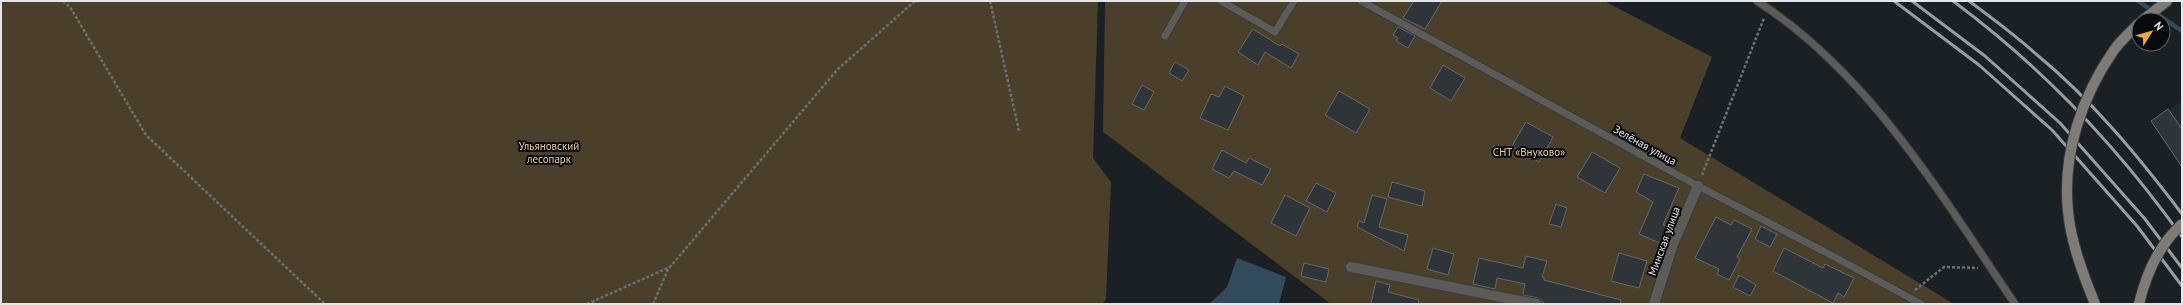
<svg xmlns="http://www.w3.org/2000/svg" width="2183" height="305" viewBox="0 0 2183 305" font-family="'PT Sans',sans-serif">
	<style>
		.built { fill: #1f2a31 }
		.green { fill: #4a3f2a }
		.water { fill: #314b5a }
		.lines { fill: none; stroke-linecap: round; stroke-linejoin: round }
		.stream { stroke: #314b5a; stroke-width: 4.5 }
		.building { fill: #2f3539; stroke: #62696d }
		.service-casing { stroke: #363c3f; stroke-width: 9 }
		.minor-casing { stroke: #363c3f; stroke-width: 12 }
		.secondary-casing { stroke: #363c3f; stroke-width: 12 }
		.path { stroke: #696e71; stroke-width: 2.5; stroke-dasharray: 3 2; stroke-linecap: butt }
		.service { stroke: #5c5b58; stroke-width: 7 }
		.minor { stroke: #5c5b58; stroke-width: 10 }
		.secondary { stroke: #7f7c78; stroke-width: 10 }
		.rail { stroke: #999da0; stroke-width: 3 }
		.secondary-bridge-casing { stroke: #363c3f; stroke-width: 12; stroke-linecap: butt }
		.secondary-bridge { stroke: #7f7c78; stroke-width: 10 }
		.labels { text-anchor: middle; stroke-width: 4; stroke-linejoin: round; paint-order: stroke }
		.street-label { font-size: 11px; fill: #e4e7ea; stroke: #07090b }
		.park-label { font-size: 11px; fill: #e8cc9b; stroke: #07090b }
	</style>
	<rect width="100%" height="100%" fill="#1a2023"/>
	<path class="built" d="M 2182,101 L 2182,167 L 2151,121 Z"/>
	<g class="green">
		<path d="M 1,1 L 1098,1 L 1093,158 L 1111,182 L 1106,299 L 1102,304 L 1,304 Z"/>
		<path d="M 1105,1 L 1604,1 L 1712,57 L 1680,138 L 1954,304 L 1331,304 L 1103,132 Z"/>
	</g>
	<path class="water" d="M 1237,258 L 1286,277 L 1279,304 L 1249,304 L 1248,302 L 1247,304 L 1209,304 L 1227,287 Z"/>
	<g class="lines">
		<path class="stream" d="M 2138,1 L 2182,31"/>
	</g>
	<g class="building">
		<path d="M 1414,1 L 1442,1 L 1425,29 L 1403,18 Z"/>
		<path d="M 1398,27 L 1415,36 L 1408,48 L 1396,41 L 1398,38 L 1393,35 Z"/>
		<path d="M 1253,29 L 1280,46 L 1282,44 L 1299,54 L 1291,68 L 1265,52 L 1258,65 L 1238,52 Z"/>
		<path d="M 1175,62 L 1189,70 L 1182,81 L 1169,73 Z"/>
		<path d="M 1443,65 L 1465,78 L 1451,101 L 1430,88 Z"/>
		<path d="M 1142,85 L 1154,92 L 1144,110 L 1132,104 Z"/>
		<path d="M 1225,86 L 1244,96 L 1228,130 L 1200,118 L 1211,94 L 1219,97 Z"/>
		<path d="M 1339,91 L 1370,109 L 1356,133 L 1325,115 Z"/>
		<path d="M 2168,109 L 2182,129 L 2182,167 L 2151,121 Z"/>
		<path d="M 1526,122 L 1553,137 L 1539,162 L 1512,146 Z"/>
		<path d="M 1222,150 L 1246,163 L 1249,158 L 1271,169 L 1262,185 L 1234,171 L 1229,178 L 1212,169 Z"/>
		<path d="M 1592,152 L 1620,168 L 1605,193 L 1577,177 Z"/>
		<path d="M 1644,174 L 1679,188 L 1663,225 L 1669,227 L 1662,244 L 1639,234 L 1653,202 L 1636,192 Z"/>
		<path d="M 1392,182 L 1425,191 L 1422,206 L 1388,197 Z"/>
		<path d="M 1316,183 L 1336,193 L 1327,212 L 1306,201 Z"/>
		<path d="M 1285,195 L 1310,208 L 1296,236 L 1271,223 Z"/>
		<path d="M 1372,195 L 1387,199 L 1379,227 L 1408,235 L 1404,251 L 1357,227 L 1359,221 L 1364,223 Z"/>
		<path d="M 1556,204 L 1567,208 L 1561,227 L 1549,224 Z"/>
		<path d="M 1716,217 L 1731,225 L 1734,220 L 1752,229 L 1737,257 L 1740,259 L 1729,280 L 1717,274 L 1719,269 L 1695,258 Z"/>
		<path d="M 1761,226 L 1777,234 L 1770,247 L 1755,239 Z"/>
		<path d="M 1433,248 L 1454,254 L 1448,275 L 1427,269 Z"/>
		<path d="M 1784,248 L 1823,268 L 1825,264 L 1854,278 L 1844,297 L 1838,293 L 1833,303 L 1773,271 Z"/>
		<path d="M 1619,253 L 1647,261 L 1639,288 L 1611,281 Z"/>
		<path d="M 1526,256 L 1547,261 L 1542,277 L 1544,277 L 1544,280 L 1621,300 L 1620,304 L 1545,304 L 1538,298 L 1523,295 L 1525,284 L 1497,278 L 1495,289 L 1473,284 L 1479,258 L 1523,268 Z"/>
		<path d="M 1304,263 L 1329,269 L 1326,282 L 1301,276 Z"/>
		<path d="M 1739,275 L 1756,285 L 1750,296 L 1733,287 Z"/>
		<path d="M 1376,281 L 1390,285 L 1388,292 L 1419,300 L 1418,304 L 1371,304 Z"/>
	</g>
	<g class="lines">
		<defs>
			<g id="service">
				<path d="M 1221,1 L 1275,32 L 1294,1"/>
				<path d="M 1361,1 L 1698,186 L 1829,254 L 1921,304"/>
				<path d="M 1757,1 C 1870,74 1941,195 2015,304"/>
				<path d="M 1165,36 L 1185,1"/>
			</g>
			<g id="minor">
				<path d="M 1351,267 L 1536,304"/>
				<path d="M 1654,304 L 1673,244 L 1698,186"/>
			</g>
			<path id="secondary" d="M 2143,20 L 2167,1"/>
		</defs>
		<use href="#service" class="service-casing"/>
		<use href="#minor" class="minor-casing"/>
		<use href="#secondary" class="secondary-casing"/>
		<g class="path">
			<path d="M 63,1 L 70,7 L 146,135 L 325,304"/>
			<path d="M 990,1 L 1019,131"/>
			<path d="M 1702,175 L 1764,18"/>
			<path d="M 1915,290 L 1944,267 L 1978,268"/>
			<path d="M 587,304 L 670,267 L 837,70 L 915,1"/>
			<path d="M 653,304 L 669,267"/>
		</g>
		<use href="#service" class="service"/>
		<use href="#minor" class="minor"/>
		<use href="#secondary" class="secondary"/>
		<g class="rail">
			<path d="M 1894,1 L 1979,65 L 2052,130 L 2137,226 L 2182,286"/>
			<path d="M 1912,1 L 1985,56 L 2060,123 L 2145,219 L 2182,268"/>
			<path d="M 1953,1 C 2042,67 2118,147 2182,237"/>
			<path d="M 1969,1 C 1992,18 2015,35 2036,54 C 2091,99 2139,157 2182,214"/>
		</g>
		<defs>
			<g id="secondary-bridge">
				<path d="M 2095,304 C 2083,274 2071,243 2068,211 C 2062,154 2082,96 2114,50 C 2121,40 2131,32 2139,23"/>
				<path d="M 2139,304 C 2146,274 2159,245 2182,224"/>
			</g>
		</defs>
		<use href="#secondary-bridge" class="secondary-bridge-casing"/>
		<use href="#secondary-bridge" class="secondary-bridge"/>
	</g>
	<g class="labels">
		<g class="street-label">
			<text transform="translate(1645 145) rotate(29)" y="4">Зелёная улица</text>
			<text transform="translate(1664 241) rotate(-70)" y="4">Минская улица</text>
		</g>
		<g class="park-label">
			<text x="549" y="150">Ульяновский<tspan x="549" dy="13">лесопарк</tspan></text>
			<text x="1529" y="156">СНТ «Внуково»</text>
		</g>
	</g>
	<rect width="2183" height="305" fill="none" stroke="#e4e7ea" stroke-width="4"/>
	<g transform="translate(2151 32) rotate(53)"><circle r="19" fill="#07090b" stroke="#5f6264"/>
	<path d="M0-3L7 15L0 10L-7 15Z" fill="#e5ad36"/>
	<text y="-6" font-size="11" font-weight="bold" text-anchor="middle" fill="#e4e7ea">N</text>
	</g>
</svg>
